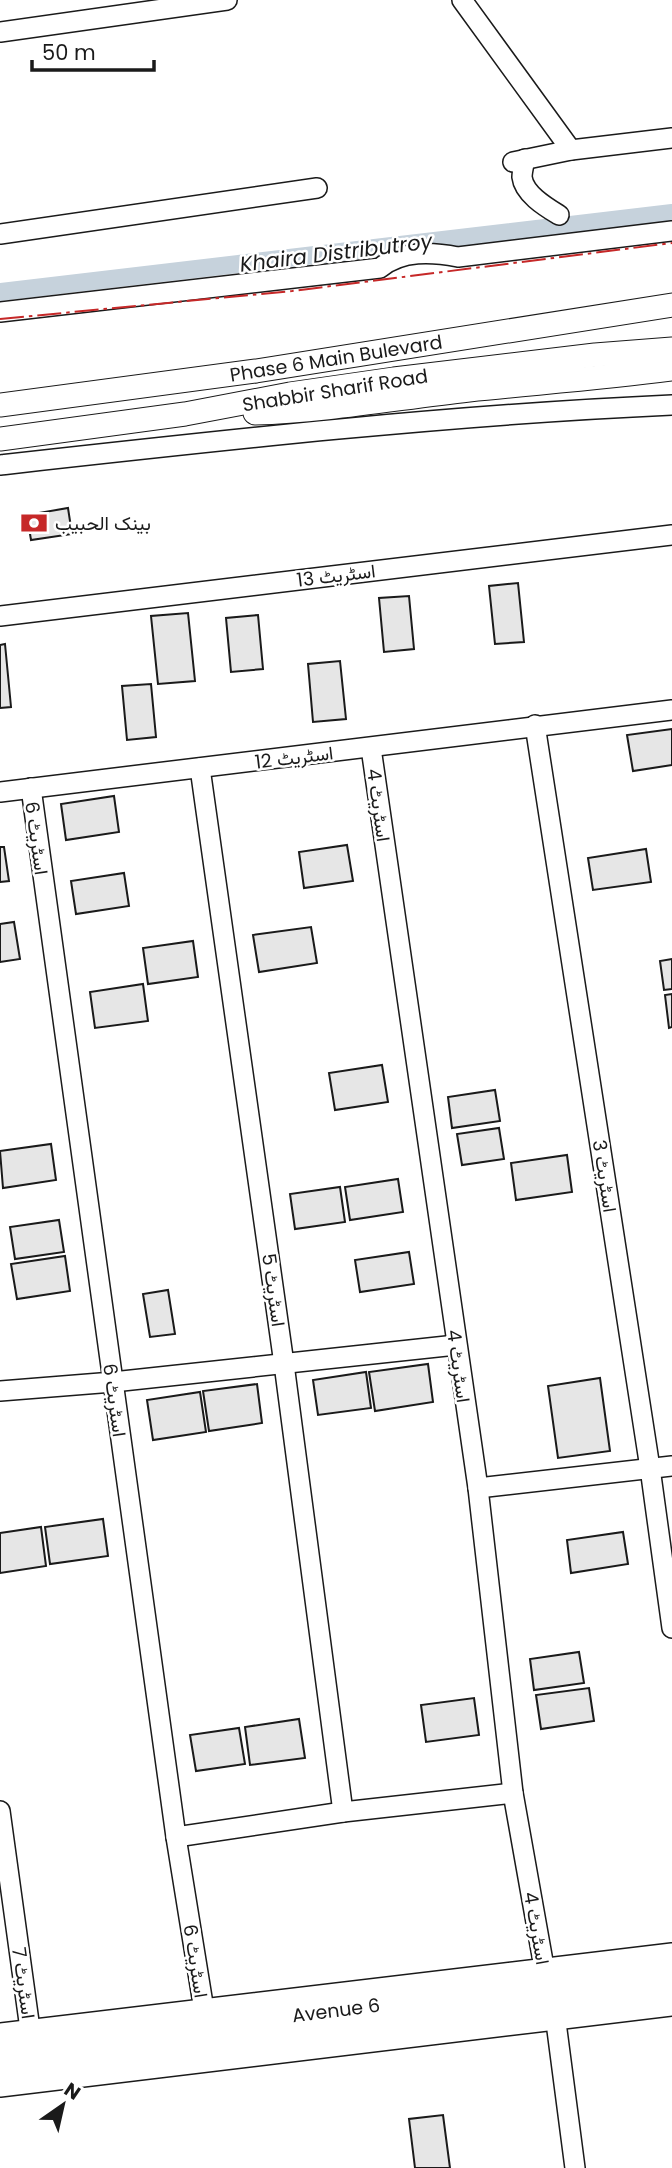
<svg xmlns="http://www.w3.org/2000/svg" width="672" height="2168" viewBox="0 0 672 2168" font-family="Poppins,Vazirmatn,sans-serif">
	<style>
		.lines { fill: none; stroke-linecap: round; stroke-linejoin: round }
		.canal { stroke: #c6d2dc; stroke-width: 18 }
		.building { fill: #e6e6e6; stroke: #1a1a1a; stroke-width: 2 }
		.minor-casing { stroke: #1a1a1a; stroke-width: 22 }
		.major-casing { stroke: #1a1a1a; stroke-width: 25 }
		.minor { stroke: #fff; stroke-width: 19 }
		.major { stroke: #fff; stroke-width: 23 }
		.power { stroke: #c62828; stroke-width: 2; stroke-dasharray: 24 5 3.5 5; stroke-linecap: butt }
		.labels { text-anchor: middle; stroke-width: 5; stroke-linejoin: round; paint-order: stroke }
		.street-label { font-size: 19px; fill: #1a1a1a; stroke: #fff }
		.poi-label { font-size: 19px; fill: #1a1a1a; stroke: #fff; text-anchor: start }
		.water-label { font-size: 21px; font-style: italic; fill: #1a1a1a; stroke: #fff }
	</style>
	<rect width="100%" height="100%" fill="#fff"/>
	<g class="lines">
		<path class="canal" d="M 0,292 L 672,213"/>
	</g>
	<g class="building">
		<path d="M 68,508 L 72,534 L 31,540 L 27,515 Z"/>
		<path d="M 518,583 L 524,642 L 495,644 L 489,586 Z"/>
		<path d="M 409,596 L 414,649 L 384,652 L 379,598 Z"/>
		<path d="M 188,613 L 195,681 L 158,684 L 151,616 Z"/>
		<path d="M 258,615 L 263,669 L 231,672 L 226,618 Z"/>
		<path d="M 5,644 L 11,707 L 0,708 L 0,645 Z"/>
		<path d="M 340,661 L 346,719 L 313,722 L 308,664 Z"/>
		<path d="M 151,684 L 156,737 L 127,740 L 122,686 Z"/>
		<path d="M 672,729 L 672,765 L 633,771 L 627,735 Z"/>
		<path d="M 114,796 L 119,832 L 66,840 L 61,804 Z"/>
		<path d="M 347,845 L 353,881 L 304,888 L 299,852 Z"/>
		<path d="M 0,847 L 4,847 L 9,881 L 0,882 Z"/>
		<path d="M 646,849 L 651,882 L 593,890 L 588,858 Z"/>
		<path d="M 124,873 L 129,906 L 76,914 L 71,881 Z"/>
		<path d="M 14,922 L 20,959 L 0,962 L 0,924 Z"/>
		<path d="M 311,927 L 317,963 L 259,972 L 253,935 Z"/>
		<path d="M 193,941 L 198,977 L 148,984 L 143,948 Z"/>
		<path d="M 672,959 L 672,989 L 664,990 L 660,961 Z"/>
		<path d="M 143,984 L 148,1021 L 95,1028 L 90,992 Z"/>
		<path d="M 672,994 L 672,1027 L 669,1028 L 665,995 Z"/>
		<path d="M 382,1065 L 388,1102 L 335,1110 L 329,1073 Z"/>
		<path d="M 495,1090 L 500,1121 L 452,1128 L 448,1097 Z"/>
		<path d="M 499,1128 L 504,1159 L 462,1165 L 457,1134 Z"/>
		<path d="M 51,1144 L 56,1180 L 3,1188 L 0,1151 Z"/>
		<path d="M 567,1155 L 572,1192 L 516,1200 L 511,1163 Z"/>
		<path d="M 398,1179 L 403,1212 L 350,1220 L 345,1187 Z"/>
		<path d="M 340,1187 L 345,1222 L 295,1229 L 290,1194 Z"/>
		<path d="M 59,1220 L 64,1252 L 15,1259 L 10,1227 Z"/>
		<path d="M 409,1252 L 414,1284 L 360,1292 L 355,1260 Z"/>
		<path d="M 65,1256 L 70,1291 L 17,1299 L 11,1264 Z"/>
		<path d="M 168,1290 L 175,1334 L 150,1337 L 143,1294 Z"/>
		<path d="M 428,1364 L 433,1402 L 375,1411 L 369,1372 Z"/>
		<path d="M 366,1372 L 371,1408 L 318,1415 L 313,1380 Z"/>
		<path d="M 600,1378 L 610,1451 L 558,1458 L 548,1386 Z"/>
		<path d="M 257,1384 L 262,1423 L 209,1431 L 203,1391 Z"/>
		<path d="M 200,1392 L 206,1432 L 153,1440 L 147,1400 Z"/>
		<path d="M 103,1519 L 108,1556 L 50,1564 L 45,1527 Z"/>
		<path d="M 41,1527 L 46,1566 L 0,1573 L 0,1533 Z"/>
		<path d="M 623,1532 L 628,1564 L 571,1573 L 567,1540 Z"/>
		<path d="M 579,1652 L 584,1683 L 534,1690 L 530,1659 Z"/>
		<path d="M 589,1688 L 594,1721 L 541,1729 L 536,1695 Z"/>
		<path d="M 474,1698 L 479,1735 L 426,1742 L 421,1705 Z"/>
		<path d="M 299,1719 L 305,1758 L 250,1765 L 245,1727 Z"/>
		<path d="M 239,1728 L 245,1764 L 196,1771 L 190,1735 Z"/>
		<path d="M 443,2115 L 450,2168 L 415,2168 L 409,2119 Z"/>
	</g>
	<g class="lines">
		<defs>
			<g id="minor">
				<path d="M 462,0 L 571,150"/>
				<path d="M 0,32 L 227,0"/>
				<path d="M 525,159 C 524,164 522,172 522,177 C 524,194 546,207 559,215"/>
				<path d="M 513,162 L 571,150 L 672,138"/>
				<path d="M 0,234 L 317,188"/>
				<path d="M 0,312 L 380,268 C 402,250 432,252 458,257 L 672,231"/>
				<path d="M 0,465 C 224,440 447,415 672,405"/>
				<path d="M 0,616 L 672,535"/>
				<path d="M 535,725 L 650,1468 L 672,1628"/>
				<path d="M 371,748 L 478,1488 L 513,1793 L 547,1984"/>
				<path d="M 200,768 L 284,1364 L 343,1812"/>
				<path d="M 31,788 L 176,1837 L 204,2010"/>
				<path d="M 0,792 L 672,710"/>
				<path d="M 0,1391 L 113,1382 L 456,1345"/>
				<path d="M 478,1488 L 672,1466"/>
				<path d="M 0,1811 L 30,2029"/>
				<path d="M 176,1837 L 343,1812 L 513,1793"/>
				<path d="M 554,2007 L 575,2168"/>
				<path d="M 0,2033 L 672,1953"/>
				<path d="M 0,2087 L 672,2006"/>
			</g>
			<g id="major">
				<path d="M 0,405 L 256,371 L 672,305"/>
				<path d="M 255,413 C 326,411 397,398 469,390 C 536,383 604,378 672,369"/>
				<path d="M 0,439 L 185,414 L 290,394 L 394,379 L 595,355 L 672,349"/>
				<path d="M 0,2052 L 672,1970"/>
				<path d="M 0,2070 L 672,1989"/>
			</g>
		</defs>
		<use href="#minor" class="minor-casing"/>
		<use href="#major" class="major-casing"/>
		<use href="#minor" class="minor"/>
		<use href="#major" class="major"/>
		<path class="power" d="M 0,319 L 292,291 L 672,243"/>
	</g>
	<defs>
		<symbol id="bank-bare" viewBox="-9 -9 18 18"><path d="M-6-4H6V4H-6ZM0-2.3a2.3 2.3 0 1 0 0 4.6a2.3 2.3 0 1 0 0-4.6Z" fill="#c62828" stroke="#fff" stroke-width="2.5" paint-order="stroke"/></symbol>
	</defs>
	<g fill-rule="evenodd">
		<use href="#bank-bare" x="15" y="504" width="38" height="38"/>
	</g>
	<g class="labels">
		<g class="street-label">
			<text transform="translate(336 358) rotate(-9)" y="7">Phase 6 Main Bulevard</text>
			<text transform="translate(335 390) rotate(-9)" y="7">Shabbir Sharif Road</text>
			<text transform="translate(336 575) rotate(-7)" y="7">اسٹریٹ 13</text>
			<text transform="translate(294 757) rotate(-7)" y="7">اسٹریٹ 12</text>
			<text transform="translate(379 805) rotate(82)" y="7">اسٹریٹ 4</text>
			<text transform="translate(37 838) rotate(82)" y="7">اسٹریٹ 6</text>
			<text transform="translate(605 1176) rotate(81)" y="7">اسٹریٹ 3</text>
			<text transform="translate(274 1290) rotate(82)" y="7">اسٹریٹ 5</text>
			<text transform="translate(459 1366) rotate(82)" y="7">اسٹریٹ 4</text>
			<text transform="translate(115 1400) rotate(82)" y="7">اسٹریٹ 6</text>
			<text transform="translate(537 1928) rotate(80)" y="7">اسٹریٹ 4</text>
			<text transform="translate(196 1961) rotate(81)" y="7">اسٹریٹ 6</text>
			<text transform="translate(24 1983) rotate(82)" y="7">اسٹریٹ 7</text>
			<text transform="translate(336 2010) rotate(-7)" y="7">Avenue 6</text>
		</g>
		<g class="poi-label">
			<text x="55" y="530">بينک الحبيب</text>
		</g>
		<g class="water-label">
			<text transform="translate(336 253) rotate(-7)" y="7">Khaira Distributroy</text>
		</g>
	</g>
	<g transform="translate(63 2105) rotate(34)" stroke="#ffffff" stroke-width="5" paint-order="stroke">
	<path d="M0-5L12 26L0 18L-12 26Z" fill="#1a1a1a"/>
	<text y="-10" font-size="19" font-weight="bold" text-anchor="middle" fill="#1a1a1a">N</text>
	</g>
	<path d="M32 60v10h122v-10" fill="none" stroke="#1a1a1a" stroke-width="3.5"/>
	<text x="42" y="60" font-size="21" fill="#1a1a1a" stroke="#ffffff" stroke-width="5" paint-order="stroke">50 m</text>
</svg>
